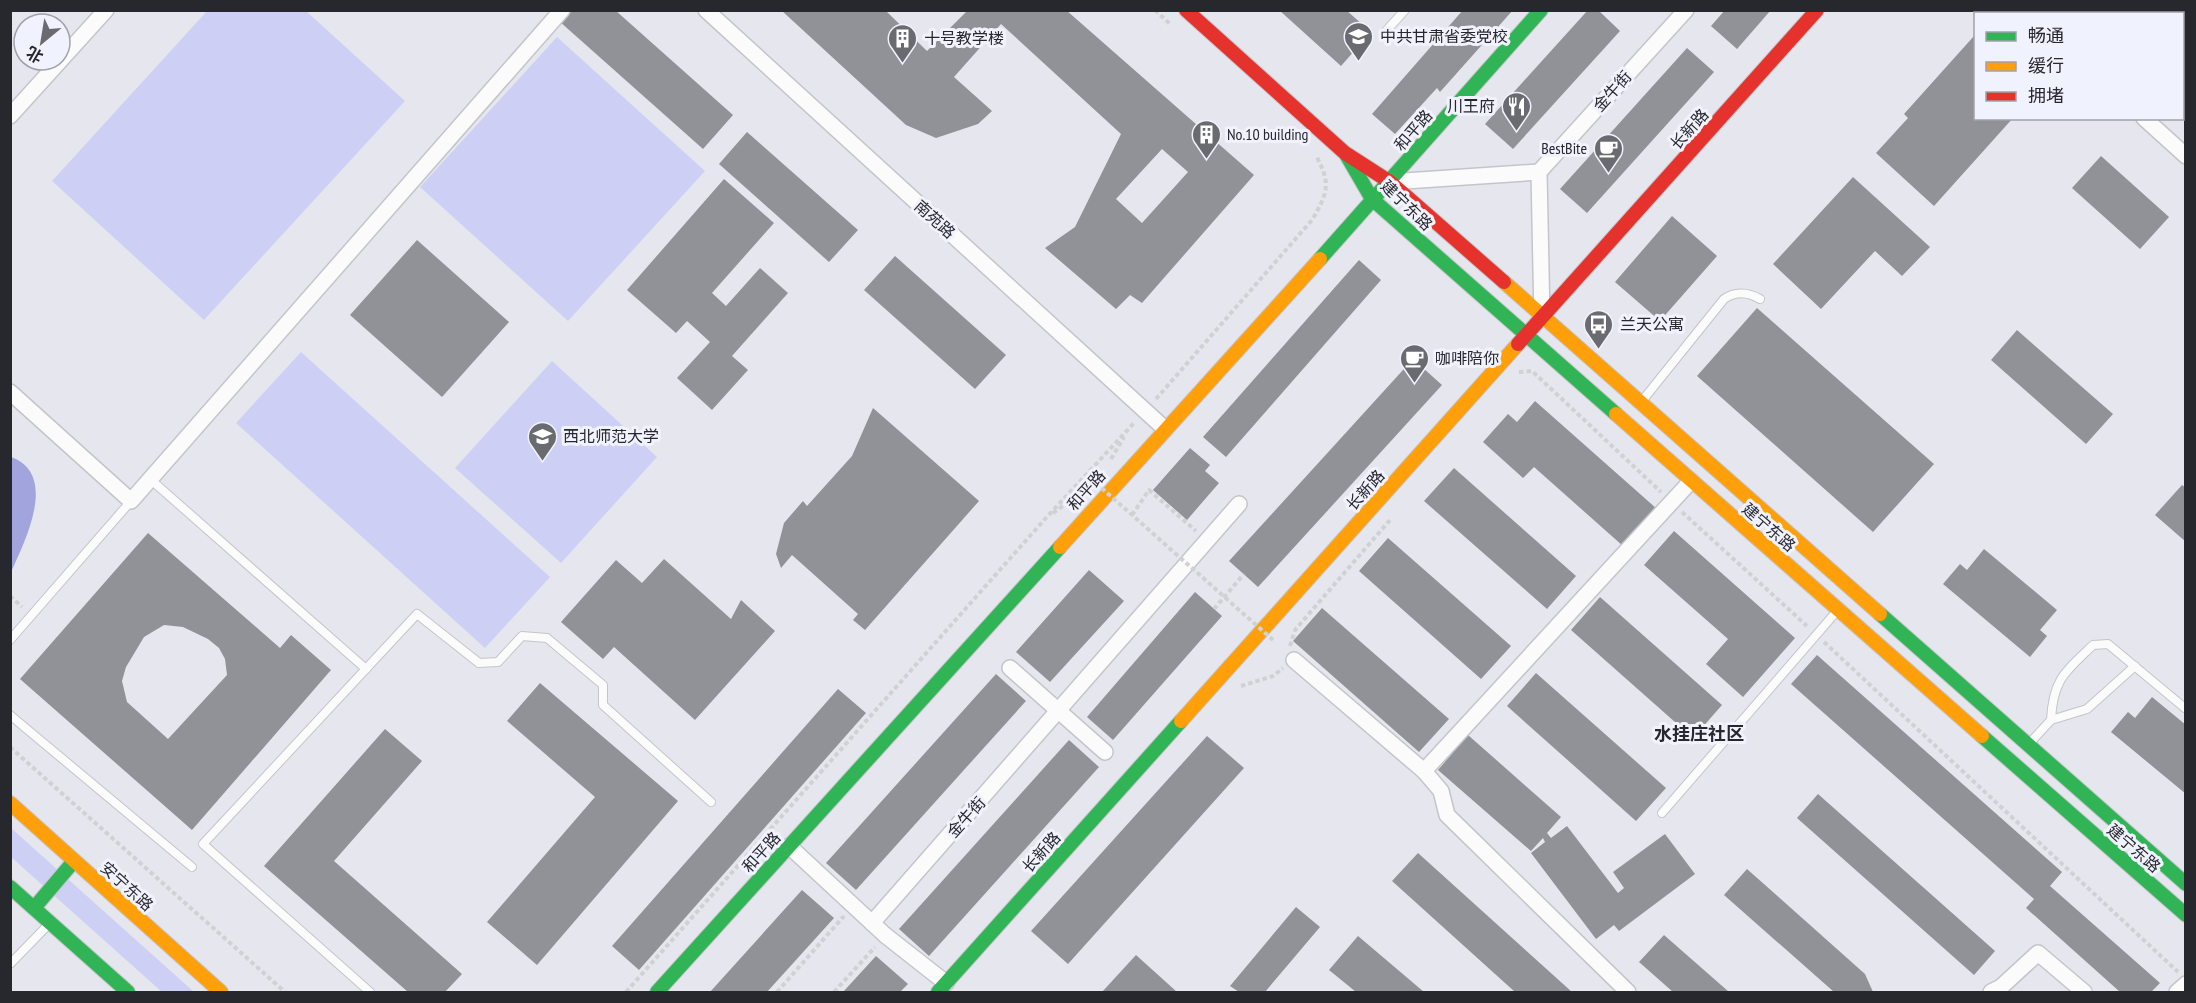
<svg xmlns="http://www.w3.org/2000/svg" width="2196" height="1003" viewBox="0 0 2196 1003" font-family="'PT Sans Narrow','Noto Sans SC',sans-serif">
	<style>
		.green { fill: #cdd0f4 }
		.water { fill: #a1a4dd }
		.building { fill: #919297; fill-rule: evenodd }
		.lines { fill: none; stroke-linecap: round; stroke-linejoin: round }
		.lane-casing { stroke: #c4c5ca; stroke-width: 10 }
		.street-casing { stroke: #c4c5ca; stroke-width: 18 }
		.fast-casing { stroke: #c4c5ca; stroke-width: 16 }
		.slow-casing { stroke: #c4c5ca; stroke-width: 16 }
		.jam-casing { stroke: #c4c5ca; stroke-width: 16 }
		.path { stroke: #d0d1d3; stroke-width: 4; stroke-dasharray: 4.5 3; stroke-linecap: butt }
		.lane { stroke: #fbfbfc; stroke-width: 8 }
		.street { stroke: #fbfbfc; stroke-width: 15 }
		.fast { stroke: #30b455; stroke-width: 14 }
		.slow { stroke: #ff9f0a; stroke-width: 14 }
		.jam { stroke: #e5322d; stroke-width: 14 }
		.path-bridge { stroke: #d0d1d3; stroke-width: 4; stroke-dasharray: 4.5 3; stroke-linecap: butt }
		.labels { text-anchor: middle; stroke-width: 6; stroke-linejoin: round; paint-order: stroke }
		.poi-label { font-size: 16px; fill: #27282d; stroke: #f0f2fd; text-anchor: start }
		.street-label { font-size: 16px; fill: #27282d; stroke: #f0f2fd }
		.neighbourhood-label { font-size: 18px; font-weight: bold; fill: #27282d; stroke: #f0f2fd }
	</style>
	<rect width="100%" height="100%" fill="#e6e7ee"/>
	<g class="green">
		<path d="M 207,11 L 306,11 L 405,101 L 204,320 L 52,181 Z"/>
		<path d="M 557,37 L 705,171 L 568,321 L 420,187 Z"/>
		<path d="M 301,352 L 550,577 L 485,648 L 236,423 Z"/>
		<path d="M 552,361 L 657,457 L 561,563 L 455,468 Z"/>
		<path d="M 11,828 L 194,992 L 162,992 L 11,857 Z"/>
	</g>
	<path class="water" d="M 11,457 C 59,474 25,541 11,572 Z"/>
	<g class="building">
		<path d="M 569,10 L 615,10 L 733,115 L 703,149 L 559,21 Z"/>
		<path d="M 781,10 L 885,10 L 927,51 L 968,10 L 1066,10 L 1254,175 L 1142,303 L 1130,295 L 1116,309 L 1045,248 L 1075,227 L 1121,134 L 1001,24 L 954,77 L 992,111 L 978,124 L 936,138 L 906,125 ZM 1162,149 L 1188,172 L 1142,223 L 1116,199 Z"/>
		<path d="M 1279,10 L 1346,10 L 1371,32 L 1341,66 Z"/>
		<path d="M 1463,10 L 1513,10 L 1440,92 L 1437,88 L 1395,134 L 1372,114 Z"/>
		<path d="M 1588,10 L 1598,10 L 1620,31 L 1513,149 L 1485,124 Z"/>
		<path d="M 1725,10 L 1771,10 L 1737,49 L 1711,26 Z"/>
		<path d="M 1974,36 L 1976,118 L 2013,118 L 1934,206 L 1876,153 L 1908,118 L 1904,114 Z"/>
		<path d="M 1687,48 L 1714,72 L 1587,213 L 1560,189 Z"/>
		<path d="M 747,132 L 858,230 L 829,262 L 719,164 Z"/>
		<path d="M 2101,156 L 2169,217 L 2140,249 L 2072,188 Z"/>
		<path d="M 1853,177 L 1930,247 L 1902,276 L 1875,251 L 1821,309 L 1773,264 Z"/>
		<path d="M 724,179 L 774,223 L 712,293 L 726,306 L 760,268 L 788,293 L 732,356 L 748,370 L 712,410 L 677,378 L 710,342 L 687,321 L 676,333 L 627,290 Z"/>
		<path d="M 1672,216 L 1717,256 L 1660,321 L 1615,282 Z"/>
		<path d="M 417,240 L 509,322 L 442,397 L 350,315 Z"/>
		<path d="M 895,256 L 1006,355 L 975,389 L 864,290 Z"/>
		<path d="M 1359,260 L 1381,280 L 1226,457 L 1203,437 Z"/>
		<path d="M 1757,308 L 1934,464 L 1873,532 L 1697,376 Z"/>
		<path d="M 2017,330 L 2113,414 L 2086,444 L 1991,360 Z"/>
		<path d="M 1413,359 L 1442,385 L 1258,587 L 1229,561 Z"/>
		<path d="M 1535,401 L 1657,509 L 1623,546 L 1534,467 L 1523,478 L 1483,442 L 1508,414 L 1517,422 Z"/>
		<path d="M 873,408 L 979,501 L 865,630 L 853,620 L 858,614 L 792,555 L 781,568 L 776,554 L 784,523 L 803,501 L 807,506 L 852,456 Z"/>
		<path d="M 1190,448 L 1210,465 L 1205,471 L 1219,483 L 1187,520 L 1153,490 Z"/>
		<path d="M 1454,468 L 1576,576 L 1547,609 L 1424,501 Z"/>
		<path d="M 2182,485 L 2186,488 L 2186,542 L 2155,515 Z"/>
		<path d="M 1674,531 L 1795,638 L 1743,697 L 1706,664 L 1728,639 L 1644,565 Z"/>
		<path d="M 148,533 L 280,648 L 291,635 L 331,670 L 192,830 L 20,679 ZM 164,625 L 183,627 L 208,639 L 219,648 L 225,659 L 227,675 L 168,739 L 127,702 L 122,681 L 126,667 L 144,637 Z"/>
		<path d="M 1388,538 L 1511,646 L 1481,679 L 1359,571 Z"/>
		<path d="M 1984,549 L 2057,610 L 2040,630 L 2047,636 L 2030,657 L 1943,584 L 1960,564 L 1967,570 Z"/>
		<path d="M 664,559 L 731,619 L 741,600 L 775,631 L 695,720 L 614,647 L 603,659 L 561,622 L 616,560 L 642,583 Z"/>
		<path d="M 1089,570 L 1124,601 L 1050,682 L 1016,652 Z"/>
		<path d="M 1195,592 L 1222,616 L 1113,740 L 1087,717 Z"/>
		<path d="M 1600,597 L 1722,705 L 1693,738 L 1571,630 Z"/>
		<path d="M 1322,608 L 1449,719 L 1419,752 L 1293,641 Z"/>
		<path d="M 1817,655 L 2062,872 L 2050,886 L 2160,983 L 2151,992 L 2120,992 L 2026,908 L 2034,899 L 1791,684 Z"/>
		<path d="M 1536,673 L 1666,788 L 1636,821 L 1507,706 Z"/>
		<path d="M 996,674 L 1026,701 L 856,890 L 826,863 Z"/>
		<path d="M 540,683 L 678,801 L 537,965 L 487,922 L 595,797 L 507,721 Z"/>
		<path d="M 838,689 L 866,713 L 639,970 L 612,946 Z"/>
		<path d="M 2152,697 L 2186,725 L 2186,794 L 2111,732 L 2128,712 L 2135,718 Z"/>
		<path d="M 385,729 L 422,761 L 334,861 L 462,974 L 445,992 L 408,992 L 264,866 Z"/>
		<path d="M 1468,735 L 1561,817 L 1547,833 L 1551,838 L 1567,826 L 1618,893 L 1624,888 L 1613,872 L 1665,834 L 1695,874 L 1619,931 L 1614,925 L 1596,939 L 1531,853 L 1545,842 L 1543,838 L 1531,851 L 1438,770 Z"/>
		<path d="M 1207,736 L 1244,768 L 1068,964 L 1031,931 Z"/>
		<path d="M 1069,740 L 1099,767 L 929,956 L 899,929 Z"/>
		<path d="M 1818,794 L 1995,951 L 1974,975 L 1797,818 Z"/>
		<path d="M 1418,853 L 1572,992 L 1515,992 L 1392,881 Z"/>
		<path d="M 1747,869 L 1865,974 L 1873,992 L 1834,992 L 1724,895 Z"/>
		<path d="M 802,890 L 834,918 L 767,992 L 710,992 Z"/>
		<path d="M 1296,907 L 1320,927 L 1265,992 L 1239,992 L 1230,986 Z"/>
		<path d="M 1664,935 L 1729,992 L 1673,992 L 1639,962 Z"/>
		<path d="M 1358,936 L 1424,992 L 1356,992 L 1329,970 Z"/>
		<path d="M 1136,955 L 1177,992 L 1102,992 Z"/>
		<path d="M 876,956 L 908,984 L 900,992 L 843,992 Z"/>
	</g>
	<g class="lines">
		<defs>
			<g id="lane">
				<path d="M 1386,31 L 1405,10"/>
				<path d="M 1642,401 L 1724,299 C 1736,291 1747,292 1760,299"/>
				<path d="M 150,479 L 366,669"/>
				<path d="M 10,640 L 131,501"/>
				<path d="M 10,715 L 192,867"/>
				<path d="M 2051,720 C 2053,679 2065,672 2093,645 L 2108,644 L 2186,709"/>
				<path d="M 2028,745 L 2051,720 L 2087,709 L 2135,666"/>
				<path d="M 1662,813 L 1837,611"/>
				<path d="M 10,964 L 49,924"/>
				<path d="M 370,992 L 203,844 L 417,614 L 479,663 L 498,662 L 522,636 L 547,638 L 603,685 L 603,705 L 711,802"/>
			</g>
			<g id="street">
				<path d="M 706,10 L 1164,428"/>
				<path d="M 2024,10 L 2027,14"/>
				<path d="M 10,116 L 106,10"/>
				<path d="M 2144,118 L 2186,156"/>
				<path d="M 1390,182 L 1539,172"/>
				<path d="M 1542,319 L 1539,172 L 1686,10"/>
				<path d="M 10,392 L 131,501 L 562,10"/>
				<path d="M 1294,660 L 1424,771"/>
				<path d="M 1010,668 L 1105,752"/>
				<path d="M 789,846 L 885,935 L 946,983"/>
				<path d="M 872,923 L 1239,504"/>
				<path d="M 1628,992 L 1447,815 L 1441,791 L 1424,771 L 1691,481"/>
				<path d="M 1991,992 L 2001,987 L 2038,953 L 2084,992"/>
				<path d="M 2177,992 L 2186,984"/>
			</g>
			<g id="fast">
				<path d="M 1347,156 L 1372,199 L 1616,414"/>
				<path d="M 1320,259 L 1541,10"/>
				<path d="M 1880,614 L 2186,884"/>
				<path d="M 1982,736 L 2186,915"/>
				<path d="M 10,887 L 128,992"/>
				<path d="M 34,908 L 74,861"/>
				<path d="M 657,992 L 1060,547"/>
				<path d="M 938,992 L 1181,721"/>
			</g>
			<g id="slow">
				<path d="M 1504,282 L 1880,614"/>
				<path d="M 1616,414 L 1982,736"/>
				<path d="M 1060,547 L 1320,259"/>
				<path d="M 1181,721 L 1518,344"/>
				<path d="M 10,803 L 221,992"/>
			</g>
			<g id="jam">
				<path d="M 1186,10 L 1345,153 L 1390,182 L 1504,282"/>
				<path d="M 1518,344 L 1817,10"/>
			</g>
		</defs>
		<use href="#lane" class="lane-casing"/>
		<use href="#street" class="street-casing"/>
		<use href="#fast" class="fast-casing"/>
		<use href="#slow" class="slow-casing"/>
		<use href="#jam" class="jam-casing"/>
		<g class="path">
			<path d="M 1155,10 L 1170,24"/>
			<path d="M 1519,372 L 1532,371 L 1661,492"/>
			<path d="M 1156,399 L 1312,220 C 1327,194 1332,184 1316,156"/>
			<path d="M 1111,459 L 1124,437"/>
			<path d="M 1682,512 L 1807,626"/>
			<path d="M 1053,513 L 1076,497"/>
			<path d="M 1132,515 L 1149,490 L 1196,531"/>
			<path d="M 10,596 L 22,607"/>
			<path d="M 1214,609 L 1244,574"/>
			<path d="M 1824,642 L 2178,972"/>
			<path d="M 1290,646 L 1295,630 L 1390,520"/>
			<path d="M 1241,686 L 1273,676 L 1283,668"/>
			<path d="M 10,747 L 285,992"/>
			<path d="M 626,992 L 1045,519 L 1135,422"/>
			<path d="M 777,992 L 844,916"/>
			<path d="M 834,992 L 875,947"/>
		</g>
		<use href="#lane" class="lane"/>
		<use href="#street" class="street"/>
		<use href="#fast" class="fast"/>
		<use href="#slow" class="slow"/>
		<use href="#jam" class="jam"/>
		<path class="path-bridge" d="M 1096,483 L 1273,640"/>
	</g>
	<defs>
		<symbol id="university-pin" viewBox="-11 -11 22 30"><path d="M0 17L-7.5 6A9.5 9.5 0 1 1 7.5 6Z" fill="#6a6b71" stroke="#f0f2fd"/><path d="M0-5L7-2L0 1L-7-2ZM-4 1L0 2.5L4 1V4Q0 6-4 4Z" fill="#fff"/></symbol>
		<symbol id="building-pin" viewBox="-11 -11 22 30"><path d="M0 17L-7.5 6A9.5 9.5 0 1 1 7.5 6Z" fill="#6a6b71" stroke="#f0f2fd"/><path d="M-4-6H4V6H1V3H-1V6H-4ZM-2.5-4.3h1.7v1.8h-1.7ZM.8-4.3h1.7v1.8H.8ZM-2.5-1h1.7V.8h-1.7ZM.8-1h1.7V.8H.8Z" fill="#fff"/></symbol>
		<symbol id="restaurant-pin" viewBox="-11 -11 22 30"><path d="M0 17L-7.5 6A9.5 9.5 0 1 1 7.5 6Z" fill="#6a6b71" stroke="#f0f2fd"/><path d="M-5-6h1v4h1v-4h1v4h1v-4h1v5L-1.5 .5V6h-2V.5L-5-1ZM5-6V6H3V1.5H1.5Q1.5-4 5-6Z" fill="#fff"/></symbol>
		<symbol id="cafe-pin" viewBox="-11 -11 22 30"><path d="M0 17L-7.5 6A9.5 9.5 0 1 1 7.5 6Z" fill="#6a6b71" stroke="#f0f2fd"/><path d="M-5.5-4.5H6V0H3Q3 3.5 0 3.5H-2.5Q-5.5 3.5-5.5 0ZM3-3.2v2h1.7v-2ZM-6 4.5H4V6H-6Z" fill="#fff"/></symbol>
		<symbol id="bus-pin" viewBox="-11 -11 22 30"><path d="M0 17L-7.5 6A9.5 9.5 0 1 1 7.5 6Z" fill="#6a6b71" stroke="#f0f2fd"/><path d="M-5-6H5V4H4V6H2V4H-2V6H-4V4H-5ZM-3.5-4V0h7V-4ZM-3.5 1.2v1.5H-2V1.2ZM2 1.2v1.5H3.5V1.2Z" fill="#fff"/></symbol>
	</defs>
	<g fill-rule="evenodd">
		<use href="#university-pin" x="1342" y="20" width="33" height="45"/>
		<use href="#building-pin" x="886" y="22" width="33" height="45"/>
		<use href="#restaurant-pin" x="1500" y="90" width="33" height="45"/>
		<use href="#building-pin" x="1190" y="118" width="33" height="45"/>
		<use href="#cafe-pin" x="1592" y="132" width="33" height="45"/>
		<use href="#bus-pin" x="1582" y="308" width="33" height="45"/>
		<use href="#cafe-pin" x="1398" y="342" width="33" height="45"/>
		<use href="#university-pin" x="526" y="420" width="33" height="45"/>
	</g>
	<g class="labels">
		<g class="poi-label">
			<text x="1380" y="42">中共甘肃省委党校</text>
			<text x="924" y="44">十号教学楼</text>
			<text x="1495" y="112" text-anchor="end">川王府</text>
			<text x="1227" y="140">No.10 building</text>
			<text x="1587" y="154" text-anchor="end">BestBite</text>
			<text x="1620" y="330">兰天公寓</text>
			<text x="1435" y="364">咖啡陪你</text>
			<text x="563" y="442">西北师范大学</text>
		</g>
		<g class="street-label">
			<text transform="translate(1612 91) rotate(-48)" y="6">金牛街</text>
			<text transform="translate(1689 129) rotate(-48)" y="6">长新路</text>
			<text transform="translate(1413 130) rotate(-49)" y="6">和平路</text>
			<text transform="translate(1407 205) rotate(44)" y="6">建宁东路</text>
			<text transform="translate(935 219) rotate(42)" y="6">南苑路</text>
			<text transform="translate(1086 490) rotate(-48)" y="6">和平路</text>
			<text transform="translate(1365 490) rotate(-48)" y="6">长新路</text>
			<text transform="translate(1769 527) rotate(41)" y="6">建宁东路</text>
			<text transform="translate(966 817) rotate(-48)" y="6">金牛街</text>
			<text transform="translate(2134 848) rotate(41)" y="6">建宁东路</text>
			<text transform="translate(761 852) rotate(-48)" y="6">和平路</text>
			<text transform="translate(1041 852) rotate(-48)" y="6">长新路</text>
			<text transform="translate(127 886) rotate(42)" y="6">安宁东路</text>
		</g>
		<g class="neighbourhood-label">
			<text x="1699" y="740">水挂庄社区</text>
		</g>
	</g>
	<rect width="2196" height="1003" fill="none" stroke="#27282d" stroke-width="24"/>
	<rect x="1974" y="12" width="210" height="108" fill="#f0f2fd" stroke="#a0a1aa" stroke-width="1.5"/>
	<rect x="1986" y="32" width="30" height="9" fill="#30b455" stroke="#a0a1aa" stroke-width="1.5"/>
	<text x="2028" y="42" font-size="18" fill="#27282d">畅通</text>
	<rect x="1986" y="62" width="30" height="9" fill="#ff9f0a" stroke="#a0a1aa" stroke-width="1.5"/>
	<text x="2028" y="72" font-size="18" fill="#27282d">缓行</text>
	<rect x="1986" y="92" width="30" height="9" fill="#e5322d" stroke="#a0a1aa" stroke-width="1.5"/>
	<text x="2028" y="102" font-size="18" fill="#27282d">拥堵</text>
	<g transform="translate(42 42) rotate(210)"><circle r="28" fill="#f0f2fd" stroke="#a0a1aa" stroke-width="1.5"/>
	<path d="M0-4.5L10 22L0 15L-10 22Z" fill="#6a6b71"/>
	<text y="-9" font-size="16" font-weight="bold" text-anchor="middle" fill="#27282d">北</text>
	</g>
</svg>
